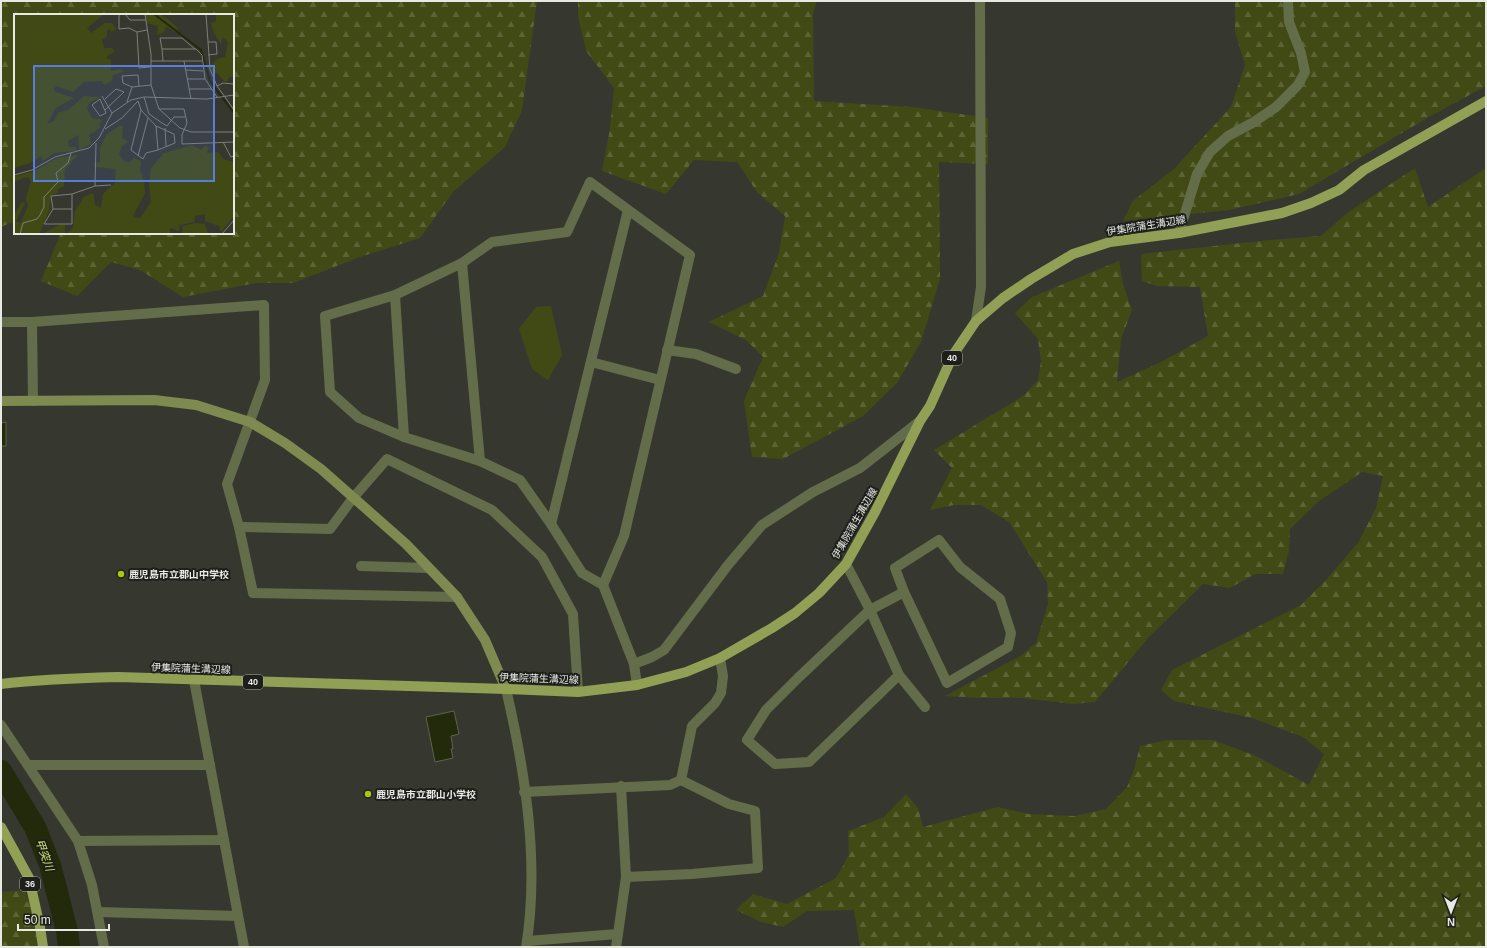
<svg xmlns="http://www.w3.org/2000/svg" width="1487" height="948" viewBox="0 0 1487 948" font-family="Arial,'Noto Sans JP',sans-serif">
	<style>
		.forest { fill: url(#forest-firs) }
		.park { fill: #414a14 }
		.water { fill: #23290b; stroke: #5e634c }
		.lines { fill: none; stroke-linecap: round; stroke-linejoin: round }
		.river { stroke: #23290b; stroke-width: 22 }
		.street { stroke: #646d49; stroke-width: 10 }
		.secondary { stroke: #7e8a50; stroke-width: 10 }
		.primary { stroke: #91a055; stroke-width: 10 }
		.poi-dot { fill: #adc610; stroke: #1e1f1b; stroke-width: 1.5 }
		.labels { text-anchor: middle; stroke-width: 4; stroke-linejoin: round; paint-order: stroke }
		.shield { fill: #1e1f1b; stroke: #abaca7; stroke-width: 1 }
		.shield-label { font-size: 9px; font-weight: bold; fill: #e7e9e3 }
		.street-label { font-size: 10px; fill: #e7e9e3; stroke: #1e1f1b }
		.poi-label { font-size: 10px; font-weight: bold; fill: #e7e9e3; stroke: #1e1f1b; text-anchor: start }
		.water-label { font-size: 11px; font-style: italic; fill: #cfe76d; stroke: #1e1f1b }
		.inset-river { fill: none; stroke: #23290b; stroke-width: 2 }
		.inset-road { fill: none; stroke: #7d7f78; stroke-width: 1 }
		.view { fill: #5a7cdb; fill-opacity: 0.15; stroke: #5a7cdb; stroke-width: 2 }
		.inset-edge { fill: none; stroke: #e7e9e3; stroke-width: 2 }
	</style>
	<defs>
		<pattern id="forest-firs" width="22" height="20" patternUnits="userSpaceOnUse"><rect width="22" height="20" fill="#414a14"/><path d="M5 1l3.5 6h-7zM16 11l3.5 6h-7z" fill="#5c6436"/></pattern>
	</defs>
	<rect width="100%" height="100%" fill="#363830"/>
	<g class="forest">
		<path d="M 1,1 L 537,1 L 522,110 L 505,147 L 453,192 L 420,238 L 360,257 L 293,283 L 256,283 L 183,297 L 140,270 L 111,262 L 77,296 L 41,281 L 60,235 L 53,233 L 233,233 L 233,15 L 15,15 L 15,224 L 10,223 L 1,227 Z"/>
		<path d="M 578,1 L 817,1 L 813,13 L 814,101 L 912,107 L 988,118 L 988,164 L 939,162 L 940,279 L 921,342 L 897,383 L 863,416 L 783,459 L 752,457 L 744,401 L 763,357 L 746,340 L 709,322 L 763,296 L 779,253 L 785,216 L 757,192 L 737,162 L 694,160 L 666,194 L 602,171 L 610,129 L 614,88 L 586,51 L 578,16 Z"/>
		<path d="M 1235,1 L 1486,1 L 1486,86 L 1427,118 L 1299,194 L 1229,210 L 1123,221 L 1133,201 L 1174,169 L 1231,107 L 1245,65 L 1235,31 Z"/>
		<path d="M 1415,168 L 1428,207 L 1486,168 L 1486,947 L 860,947 L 854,910 L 807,911 L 783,927 L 761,922 L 736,910 L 753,894 L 787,904 L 836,878 L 849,855 L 848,831 L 884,817 L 906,794 L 918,808 L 923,827 L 998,807 L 1029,814 L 1075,816 L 1106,809 L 1127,787 L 1134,770 L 1140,746 L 1167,740 L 1213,740 L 1256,756 L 1309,785 L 1324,754 L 1303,737 L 1252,718 L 1174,701 L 1161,690 L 1172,670 L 1301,605 L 1325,581 L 1358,543 L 1376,508 L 1383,476 L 1362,472 L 1319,501 L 1290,529 L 1289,551 L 1283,574 L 1255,574 L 1230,588 L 1203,584 L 1148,638 L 1095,702 L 1073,704 L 1023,698 L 981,698 L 945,696 L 1022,655 L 1036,643 L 1048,604 L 1047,582 L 1009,522 L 981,505 L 954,505 L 930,510 L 952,468 L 934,450 L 1023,396 L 1038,380 L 1041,361 L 1038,339 L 1015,313 L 1032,297 L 1119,261 L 1123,284 L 1132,310 L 1121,339 L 1117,382 L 1163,361 L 1208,336 L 1200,287 L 1157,286 L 1142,281 L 1141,254 L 1269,240 L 1321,236 L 1347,213 Z"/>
		<path d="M 25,890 L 36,926 L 37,947 L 1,947 L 1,892 Z"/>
	</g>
	<path class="park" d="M 551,306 L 562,355 L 548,380 L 532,369 L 519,329 L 536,307 Z"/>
	<g class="water">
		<path d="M 6,422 L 6,446 L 1,446 L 1,423 Z"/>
		<path d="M 454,711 L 459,734 L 451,736 L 453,749 L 451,749 L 453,758 L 435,762 L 426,717 Z"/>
	</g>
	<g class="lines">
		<path class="river" d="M 1,771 L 35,827 L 50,865 L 67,931 L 69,947"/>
		<g class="street">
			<path d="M 1179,233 L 1197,174 L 1210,152 L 1228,136 L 1254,122 L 1276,107 L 1298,85 L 1305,72 L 1301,53 L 1289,22 L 1288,1"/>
			<path d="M 462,263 L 492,242 L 567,232 L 590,182 L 690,255 L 624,536 L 603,585"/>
			<path d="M 462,263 L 480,461 L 404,437 L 359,418 L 330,392 L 325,316 L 395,295 Z"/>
			<path d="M 395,295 L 404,437"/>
			<path d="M 976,321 L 981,287 L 980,1"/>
			<path d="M 1,322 L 32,322 L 264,305 L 265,380 L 227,484 L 239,527 L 253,593 L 457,597"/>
			<path d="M 32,322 L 33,401"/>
			<path d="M 667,350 L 696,354 L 736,369"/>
			<path d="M 591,362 L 660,380"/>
			<path d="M 480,461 L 520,480 L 551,524 L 582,573 L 603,585 L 634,664 L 637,685"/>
			<path d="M 551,524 L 628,210"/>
			<path d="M 239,527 L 330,529 L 353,498 L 387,459 L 492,510 L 542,557 L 573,614 L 578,692"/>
			<path d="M 939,540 L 960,567 L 1000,599 L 1011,633 L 1008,647 L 947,683 L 904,592 L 895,568 Z"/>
			<path d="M 846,564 L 870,610 L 899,675 L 925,707"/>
			<path d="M 361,566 L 428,568"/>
			<path d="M 634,664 L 652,657 L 664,650 L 728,565 L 762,525 L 813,492 L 860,468 L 920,421"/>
			<path d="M 899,675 L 809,762 L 775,764 L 747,740 L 766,710 L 798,678 L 870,610 L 904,592"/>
			<path d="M 194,680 L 244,947"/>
			<path d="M 506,689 C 525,771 540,863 526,947"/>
			<path d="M 1,725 L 78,841 L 223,840"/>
			<path d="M 28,765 L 210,765"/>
			<path d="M 621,786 L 626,877 L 692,874 L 758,868 L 755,811 L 729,804 L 681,780"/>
			<path d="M 524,792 L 670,785 L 681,780 L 692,726 L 715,703 L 721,693 L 723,676 L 720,658"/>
			<path d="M 78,841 L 92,885 L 104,947"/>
			<path d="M 98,912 L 238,916"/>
			<path d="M 618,934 L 626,877"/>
			<path d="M 527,941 L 618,934 L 616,947"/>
		</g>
		<path class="secondary" d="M 1,401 L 154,400 L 196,405 L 250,422 L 285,443 L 321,469 L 406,544 L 457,597 L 485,640 L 506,689"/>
		<g class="primary">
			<path d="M 1,684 C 40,679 79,678 118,677 L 506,689 L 578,692 L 637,685 L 686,672 L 720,658 L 772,628 L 795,613 L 819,593 L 846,564 L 875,512 L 920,421 L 930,406 L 953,355 L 976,321 L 1003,298 L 1031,279 L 1073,254 L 1110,242 L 1179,233 L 1282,213 L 1311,203 L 1339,190 L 1364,170 L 1486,101"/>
			<path d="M 1,827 L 29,878 L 40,927 L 43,947"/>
		</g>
	</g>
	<g class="poi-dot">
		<circle cx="121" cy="574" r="4"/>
		<circle cx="368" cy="794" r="4"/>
	</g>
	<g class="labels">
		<g class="shield">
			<rect x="942" y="351" width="20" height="14" rx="3"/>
			<rect x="243" y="675" width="20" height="14" rx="3"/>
			<rect x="20" y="877" width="20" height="14" rx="3"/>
		</g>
		<g class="shield-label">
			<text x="952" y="361">40</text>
			<text x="253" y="685">40</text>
			<text x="30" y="887">36</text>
		</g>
		<g class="street-label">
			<text transform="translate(1146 225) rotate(-9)" y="4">伊集院蒲生溝辺線</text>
			<text transform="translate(854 523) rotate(-60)" y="4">伊集院蒲生溝辺線</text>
			<text transform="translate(191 668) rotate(2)" y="4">伊集院蒲生溝辺線</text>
			<text transform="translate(539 678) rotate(2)" y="4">伊集院蒲生溝辺線</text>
		</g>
		<g class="poi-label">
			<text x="129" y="578">鹿児島市立郡山中学校</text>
			<text x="376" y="798">鹿児島市立郡山小学校</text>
		</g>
		<g class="water-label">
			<text transform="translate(45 855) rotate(70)" y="4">甲突川</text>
		</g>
	</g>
	<g transform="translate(14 14)">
		<rect width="220" height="220" fill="#363830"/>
		<path d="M 0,0 L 90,0 L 73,14 L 77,19 L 91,9 L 98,9 L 101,13 L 102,16 L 97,18 L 96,15 L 93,16 L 93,22 L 88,26 L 90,34 L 98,34 L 101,38 L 94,41 L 92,44 L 97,46 L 97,57 L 105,55 L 111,57 L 99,61 L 98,67 L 90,71 L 88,67 L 70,68 L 59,78 L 42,72 L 40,76 L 42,78 L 60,84 L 42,94 L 33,110 L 40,107 L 45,98 L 54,96 L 70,82 L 86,83 L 75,89 L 73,94 L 78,104 L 88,106 L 85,111 L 87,113 L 75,121 L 77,129 L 75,131 L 65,136 L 64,121 L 54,127 L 55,133 L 62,133 L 62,137 L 40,139 L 29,147 L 27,142 L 16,149 L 0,154 ZM 146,0 L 156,7 L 164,14 L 160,18 L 152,12 L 150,18 L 143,21 L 144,12 L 133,9 L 130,0 ZM 202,0 L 220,0 L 220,62 L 214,64 L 213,68 L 210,67 L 203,59 L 197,59 L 196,53 L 203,45 L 211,43 L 214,28 L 209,23 L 207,30 L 200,19 L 197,9 L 202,7 ZM 105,112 L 109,112 L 108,124 L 114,128 L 108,132 L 105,141 L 111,148 L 116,148 L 120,144 L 127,147 L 126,157 L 130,166 L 131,179 L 119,202 L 122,204 L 126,204 L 137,188 L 135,170 L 137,154 L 150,139 L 178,131 L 187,136 L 191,132 L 195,133 L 193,139 L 204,138 L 209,145 L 220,148 L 220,202 L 207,218 L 205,212 L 191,207 L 191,200 L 181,202 L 180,208 L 166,211 L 165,217 L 156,214 L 156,220 L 52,220 L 59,214 L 61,197 L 70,183 L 79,179 L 81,191 L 87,194 L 89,180 L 101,169 L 102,155 L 80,153 L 81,148 L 86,148 L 86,134 L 92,121 ZM 64,141 L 51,155 L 50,172 L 44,175 L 43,179 L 37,181 L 35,197 L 25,220 L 0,220 L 0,201 L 8,188 L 11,189 L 2,207 L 7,209 L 14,192 L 12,184 L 17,167 L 14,163 L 9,164 L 0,168 L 0,162 L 19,158 L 43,144 ZM 47,210 L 51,211 L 51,220 L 28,220 Z" fill="#414a14"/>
		<path d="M 183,209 L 191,210 L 194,220 L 169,220 L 168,212 Z" fill="#414a14"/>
		<path class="inset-river" d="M 140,0 L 187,36 L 196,67 L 220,99"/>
		<path class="inset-road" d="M 105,0 L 105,15 L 115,14 L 123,18 L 133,16M 111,0 L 116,6 L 132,6M 131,0 L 137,40 L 137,71 L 145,95 L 166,114 L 177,118 L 220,118M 192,0 L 196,55 L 203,72 L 211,83M 123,18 L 125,54 L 136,53M 194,28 L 202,28 L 203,40 L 194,41M 148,35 L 146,24 L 168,24 L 181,35M 137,47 L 188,47M 149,47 L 148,35 L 182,35 L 188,41 L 191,65M 170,47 L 177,85M 172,56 L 189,57M 173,65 L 191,65 L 203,83M 203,72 L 209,69 L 220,70M 118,73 L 109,69 L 108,62 L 124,61 L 125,72M 175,75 L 197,75M 88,82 L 98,99M 130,83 L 135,100 L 148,109 L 153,112 L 160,103 L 171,103M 211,83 L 220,96M 86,85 L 92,99 L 86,102 L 78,91 ZM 124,87 L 127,96 L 142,112M 113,88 L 118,73 L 137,71M 145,95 L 170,95 L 173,109 L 168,121 L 168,130 L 220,128M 91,96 L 110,78 L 102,75 L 91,85M 127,96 L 117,136 L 129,145 L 132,139 L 144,136M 142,112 L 160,120 L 161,129 L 144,136 ZM 151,114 L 152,132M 91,115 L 108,104 L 124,87M 209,128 L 217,143 L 220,142M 124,142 L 134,104M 0,161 L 18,156 L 41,143 L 75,134 L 85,124 L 98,99 L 117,86 L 130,83 L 193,85 L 220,81M 81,172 L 82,129M 58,180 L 58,210 L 30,210 L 39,195 L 37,182 ZM 58,180 L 81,172 L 97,171M 39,195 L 58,195M 6,220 L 9,209 L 23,205 L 26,201 L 30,193 L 30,183 L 44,168 L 42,159 L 54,149 L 57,139M 208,220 L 220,206"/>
		<path class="view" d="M 20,52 L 200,52 L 200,167 L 20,167 Z"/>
		<rect width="220" height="220" class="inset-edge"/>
	</g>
	<rect width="1487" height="948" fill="none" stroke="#e7e9e3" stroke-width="4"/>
	<g transform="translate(1451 912) rotate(180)" stroke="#1e1f1b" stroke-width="3" paint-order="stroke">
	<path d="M0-3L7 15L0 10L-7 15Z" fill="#e7e9e3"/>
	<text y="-6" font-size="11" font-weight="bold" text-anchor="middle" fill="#e7e9e3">N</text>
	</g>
	<path d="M18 924v6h91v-6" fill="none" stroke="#e7e9e3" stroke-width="2"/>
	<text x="24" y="924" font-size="12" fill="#e7e9e3" stroke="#1e1f1b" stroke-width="3" paint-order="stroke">50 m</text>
</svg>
